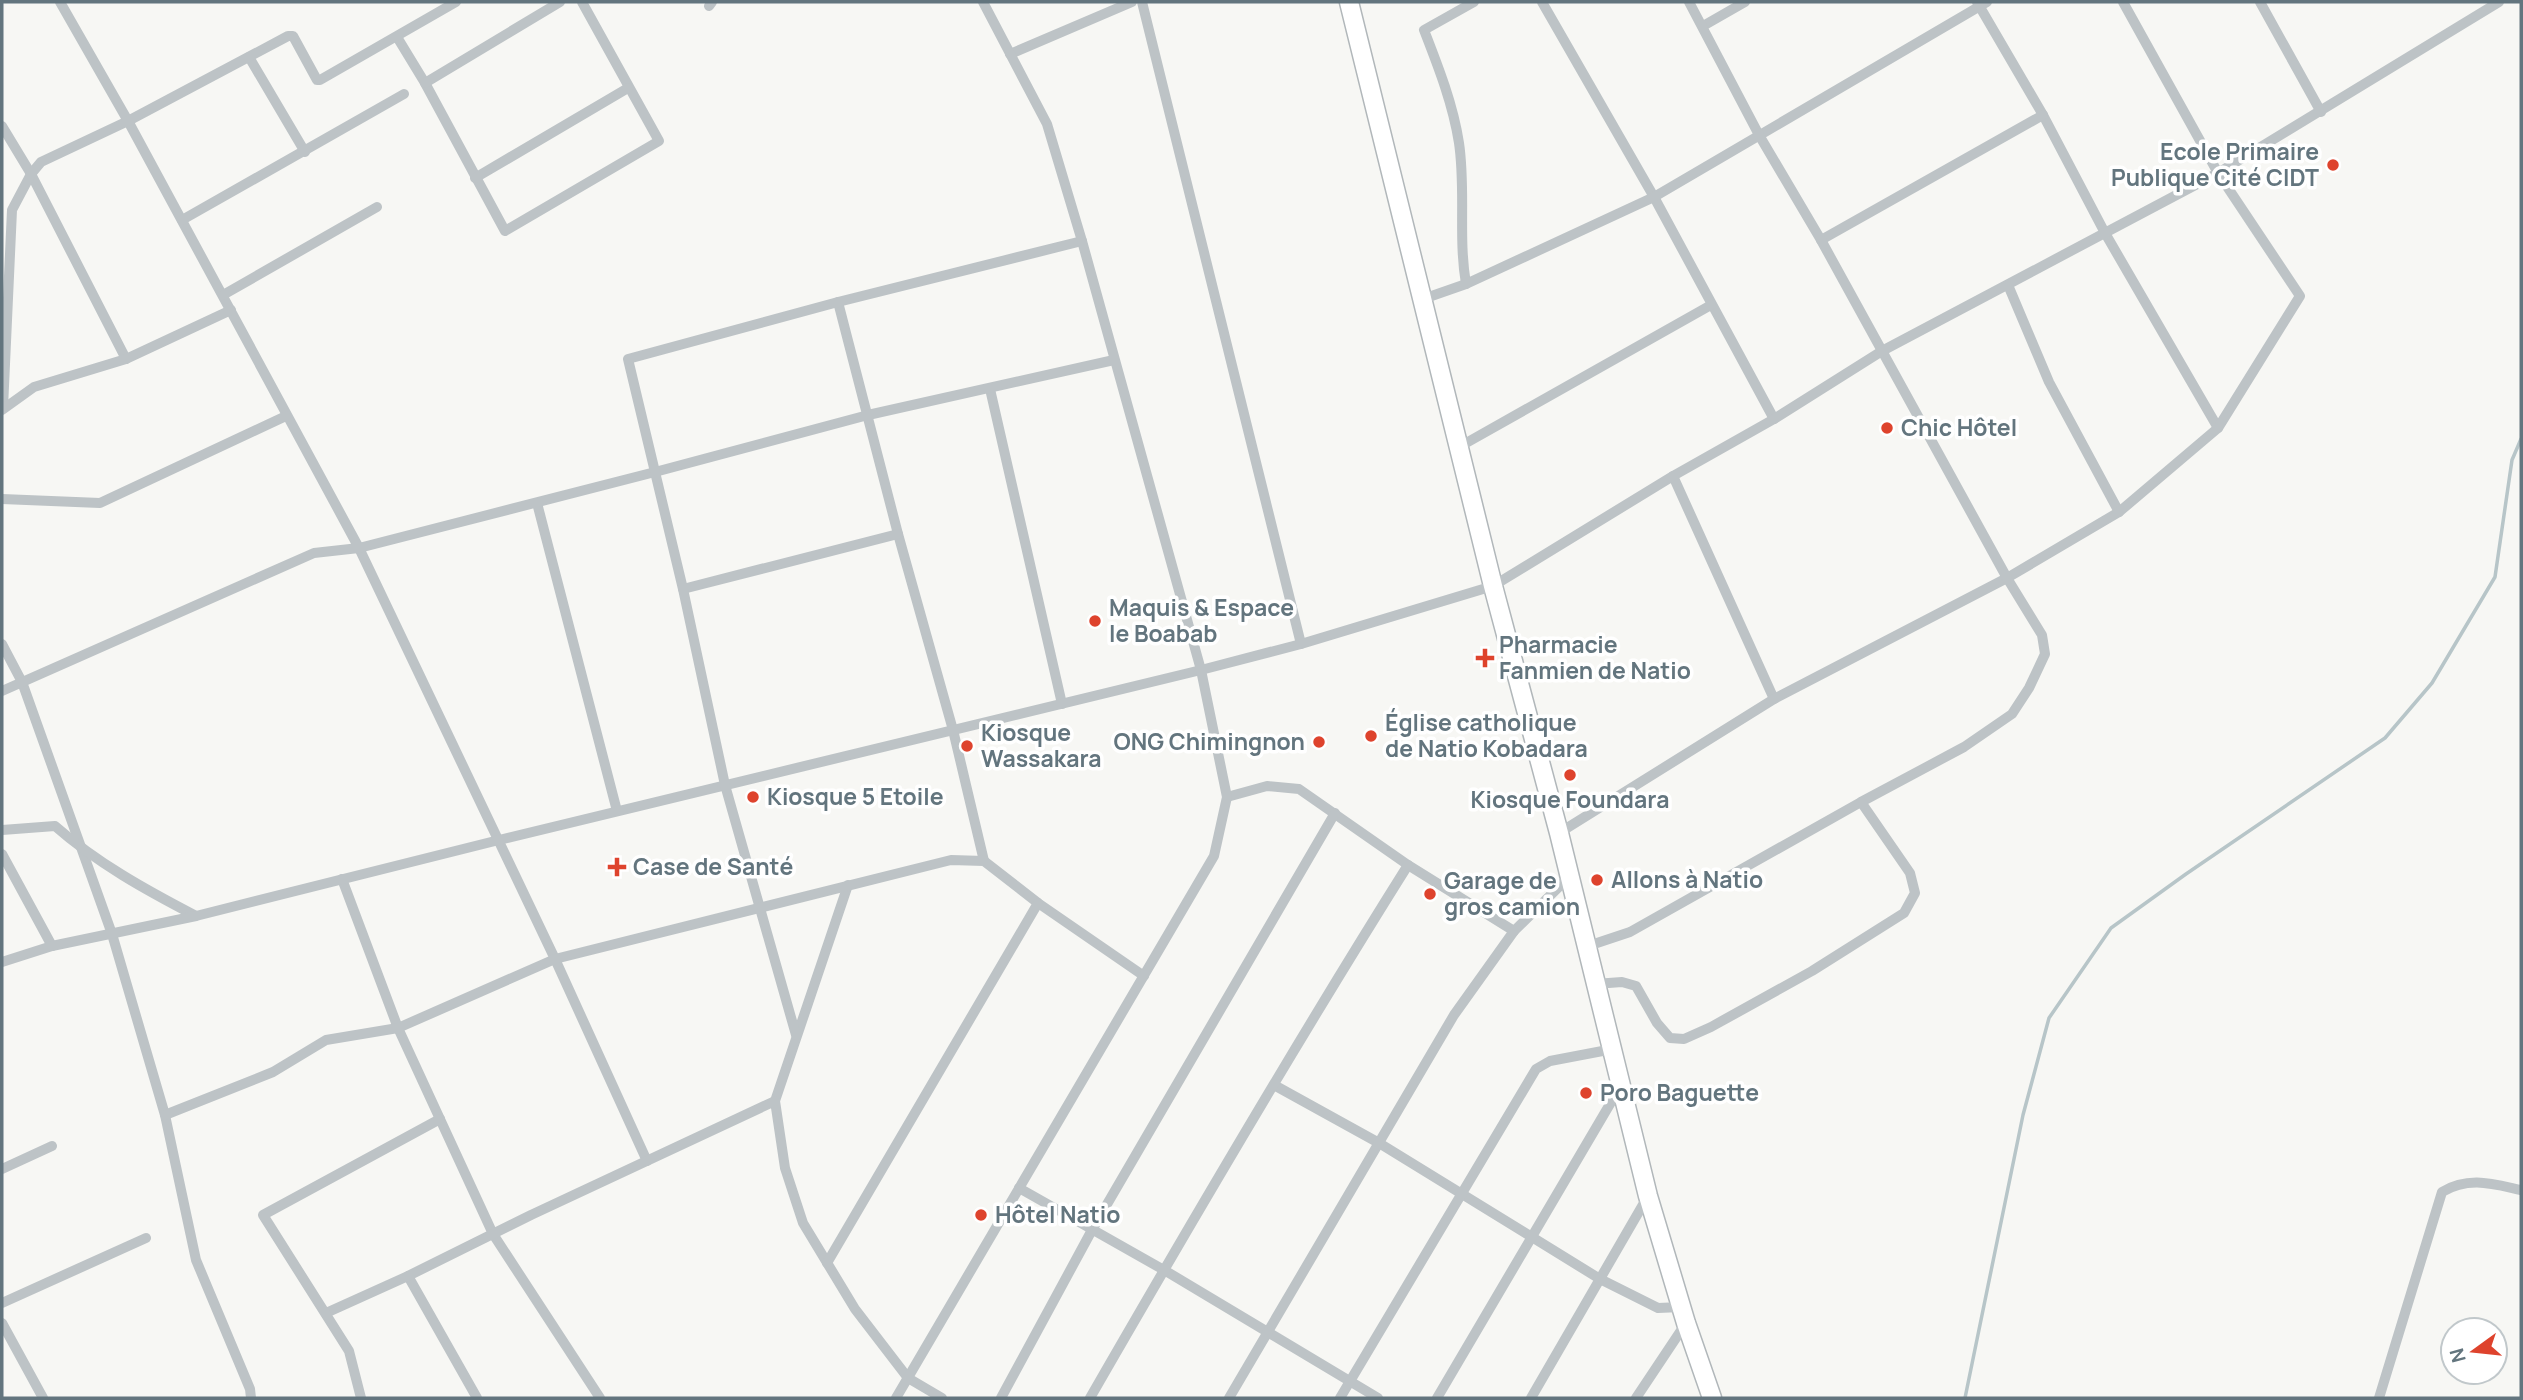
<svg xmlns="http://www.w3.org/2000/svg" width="2523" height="1400" viewBox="0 0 2523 1400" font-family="Manrope,sans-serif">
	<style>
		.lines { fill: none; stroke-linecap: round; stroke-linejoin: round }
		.stream { stroke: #b7c5c8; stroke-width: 3.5 }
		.primary-casing { stroke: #b1b7ba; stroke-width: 21 }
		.minor { stroke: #bdc3c6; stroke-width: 10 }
		.primary { stroke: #fff; stroke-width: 18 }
		.poi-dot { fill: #de432d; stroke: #fff; stroke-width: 2.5 }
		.labels { text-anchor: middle; stroke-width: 7; stroke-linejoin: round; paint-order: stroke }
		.poi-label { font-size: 23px; font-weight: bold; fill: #63757e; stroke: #fff; text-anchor: start }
	</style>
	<rect width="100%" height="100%" fill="#f7f7f4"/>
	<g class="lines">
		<path class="stream" d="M 1965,1398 L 2023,1115 L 2049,1018 L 2111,928 L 2186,874 L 2385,738 L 2432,683 L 2495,577 L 2512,460 L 2521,439"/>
		<defs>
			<path id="primary" d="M 1349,2 L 1493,586 L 1559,833 L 1648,1196 L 1686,1323 L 1712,1398"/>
		</defs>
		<use href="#primary" class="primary-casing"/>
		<g class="minor">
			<path d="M 60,2 L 128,121 L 359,548 L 555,959 L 647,1161"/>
			<path d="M 1142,2 L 1301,644"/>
			<path d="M 1542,2 L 1654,197 L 1774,419"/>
			<path d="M 1977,2 L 2043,115 L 2105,233 L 2218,428"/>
			<path d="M 2260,2 L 2321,112"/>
			<path d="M 709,6 L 712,2"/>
			<path d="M 1703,26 L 1745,2"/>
			<path d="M 397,37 L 425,83 L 505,231 L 659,141 L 582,2"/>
			<path d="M 1010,54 L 1132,2"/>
			<path d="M 249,57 L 305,152"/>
			<path d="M 425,83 L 560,2"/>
			<path d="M 2,126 L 31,174 L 126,359"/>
			<path d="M 475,178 L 628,88"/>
			<path d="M 182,220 L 404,94"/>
			<path d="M 1821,240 L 2043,115"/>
			<path d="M 1466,284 C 1458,237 1466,190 1459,143 C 1453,104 1438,66 1424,30 L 1474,2"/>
			<path d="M 2008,285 L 2049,382 L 2119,512"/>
			<path d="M 223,295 L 377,207"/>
			<path d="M 1423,299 L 1466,284 L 1654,197 L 1987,2"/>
			<path d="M 838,302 L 898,534 L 953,730 L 984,861"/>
			<path d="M 990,389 L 1062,704"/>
			<path d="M 3,408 L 12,210 L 31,174 L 41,162 L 128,121 L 288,36 L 293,36 L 317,80 L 320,80 L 456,2"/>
			<path d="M 2,410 L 34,387 L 126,359 L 231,310"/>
			<path d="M 1459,447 L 1711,305"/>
			<path d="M 1673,476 L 1774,699"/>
			<path d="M 2,499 L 100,503 L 286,416"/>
			<path d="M 537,503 L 617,811"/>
			<path d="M 683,589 L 898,534"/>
			<path d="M 2,644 L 22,682 L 112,934 L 165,1115 L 196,1260 L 250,1389 L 251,1398"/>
			<path d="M 2,691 L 314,553 L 359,548 L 655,472 L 868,415 L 1114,360"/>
			<path d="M 1227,797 L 1267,786 L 1299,789 L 1408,865 L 1514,931"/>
			<path d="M 2,830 L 55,826 C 97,863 146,890 196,916"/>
			<path d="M 1559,833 L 1774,699 L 2007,578 L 2119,512 L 2218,428 L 2300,296 L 2218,173 L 2123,2"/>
			<path d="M 2,854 L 52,946"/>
			<path d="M 342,879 L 398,1028 L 493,1234 L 600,1398"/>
			<path d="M 848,885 L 775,1101 L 785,1168 L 803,1223 L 855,1309 L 908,1378 L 942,1398"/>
			<path d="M 1585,947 L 1630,932 L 1861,802 L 1964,747 L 2012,714 L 2029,688 L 2045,654 L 2042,635 L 2007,578 L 1821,240 L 1759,135 L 1689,2"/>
			<path d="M 2,962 L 52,946 L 196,916 L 499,840 L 1201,670 L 1301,644 L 1493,586 L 1673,476 L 1774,419 L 1882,351 L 2218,173 L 2499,2"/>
			<path d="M 1595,984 L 1622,982 L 1636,986 L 1657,1023 L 1670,1038 L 1684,1039 L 1711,1027 L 1812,971 L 1904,913 L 1915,893 L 1910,873 L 1861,802"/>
			<path d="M 796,1035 L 725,785 L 683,589 L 628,359 L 838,302 L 1082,241"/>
			<path d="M 1274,1085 L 1379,1143 L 1600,1279 L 1658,1308 L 1681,1307"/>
			<path d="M 165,1115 L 273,1072 L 326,1040 L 398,1028 L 555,959 L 951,860 L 984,861 L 1038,903 L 1144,976"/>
			<path d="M 2,1169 L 52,1146"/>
			<path d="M 1019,1188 L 1164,1270 L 1378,1398"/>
			<path d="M 827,1263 L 1038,903"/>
			<path d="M 408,1276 L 477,1398"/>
			<path d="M 2,1303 L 146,1238"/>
			<path d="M 326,1313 L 408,1276 L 531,1215 L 775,1101"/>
			<path d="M 2,1323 L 43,1398"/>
			<path d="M 361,1398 L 349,1351 L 263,1215 L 440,1119"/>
			<path d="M 896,1398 L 1214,856 L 1227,797 L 1201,670 L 1082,241 L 1047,124 L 983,2"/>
			<path d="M 1001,1398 L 1092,1230 L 1335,813"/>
			<path d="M 1090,1398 C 1193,1219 1298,1040 1408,865"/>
			<path d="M 1229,1398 L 1454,1015 L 1514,931 L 1568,878"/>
			<path d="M 1340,1398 L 1536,1069 L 1550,1061 L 1613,1049"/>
			<path d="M 1437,1398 L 1620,1087"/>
			<path d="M 1531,1398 L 1648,1196"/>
			<path d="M 1636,1398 L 1686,1323"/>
			<path d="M 2379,1398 L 2442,1192 C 2469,1176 2493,1184 2521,1190"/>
		</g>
		<use href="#primary" class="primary"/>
	</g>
	<g class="poi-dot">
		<circle cx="2333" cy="165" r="7"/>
		<circle cx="1887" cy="428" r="7"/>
		<circle cx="1095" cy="621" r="7"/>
		<path d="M1481.5 647.5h7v7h7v7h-7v7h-7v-7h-7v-7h7z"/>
		<circle cx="1371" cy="736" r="7"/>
		<circle cx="1319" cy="742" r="7"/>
		<circle cx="967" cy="746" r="7"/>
		<circle cx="1570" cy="775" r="7"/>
		<circle cx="753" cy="797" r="7"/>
		<path d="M613.5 856.5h7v7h7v7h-7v7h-7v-7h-7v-7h7z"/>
		<circle cx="1597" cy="880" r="7"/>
		<circle cx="1430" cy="894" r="7"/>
		<circle cx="1586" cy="1093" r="7"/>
		<circle cx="981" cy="1215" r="7"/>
	</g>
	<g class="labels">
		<g class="poi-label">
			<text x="2319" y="160" text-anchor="end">Ecole Primaire<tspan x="2319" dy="26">Publique Cité CIDT</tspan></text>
			<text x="1901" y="436">Chic Hôtel</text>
			<text x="1109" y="616">Maquis &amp; Espace<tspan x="1109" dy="26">le Boabab</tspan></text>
			<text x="1499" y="653">Pharmacie<tspan x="1499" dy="26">Fanmien de Natio</tspan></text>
			<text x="1385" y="731">Église catholique<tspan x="1385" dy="26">de Natio Kobadara</tspan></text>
			<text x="981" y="741">Kiosque<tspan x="981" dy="26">Wassakara</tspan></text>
			<text x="1305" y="750" text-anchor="end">ONG Chimingnon</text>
			<text x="767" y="805">Kiosque 5 Etoile</text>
			<text x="1570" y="808" text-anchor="middle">Kiosque Foundara</text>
			<text x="633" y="875">Case de Santé</text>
			<text x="1611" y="888">Allons à Natio</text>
			<text x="1444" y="889">Garage de<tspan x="1444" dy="26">gros camion</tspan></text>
			<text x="1600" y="1101">Poro Baguette</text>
			<text x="995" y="1223">Hôtel Natio</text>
		</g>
	</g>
	<rect width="2523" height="1400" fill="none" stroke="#63757e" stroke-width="7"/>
	<g transform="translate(2474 1351) rotate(255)"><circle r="33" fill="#ffffff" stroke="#c1c8cb" stroke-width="2"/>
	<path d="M0-5L12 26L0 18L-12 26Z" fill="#de432d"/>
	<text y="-10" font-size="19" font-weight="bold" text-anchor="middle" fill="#63757e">N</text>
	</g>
</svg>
